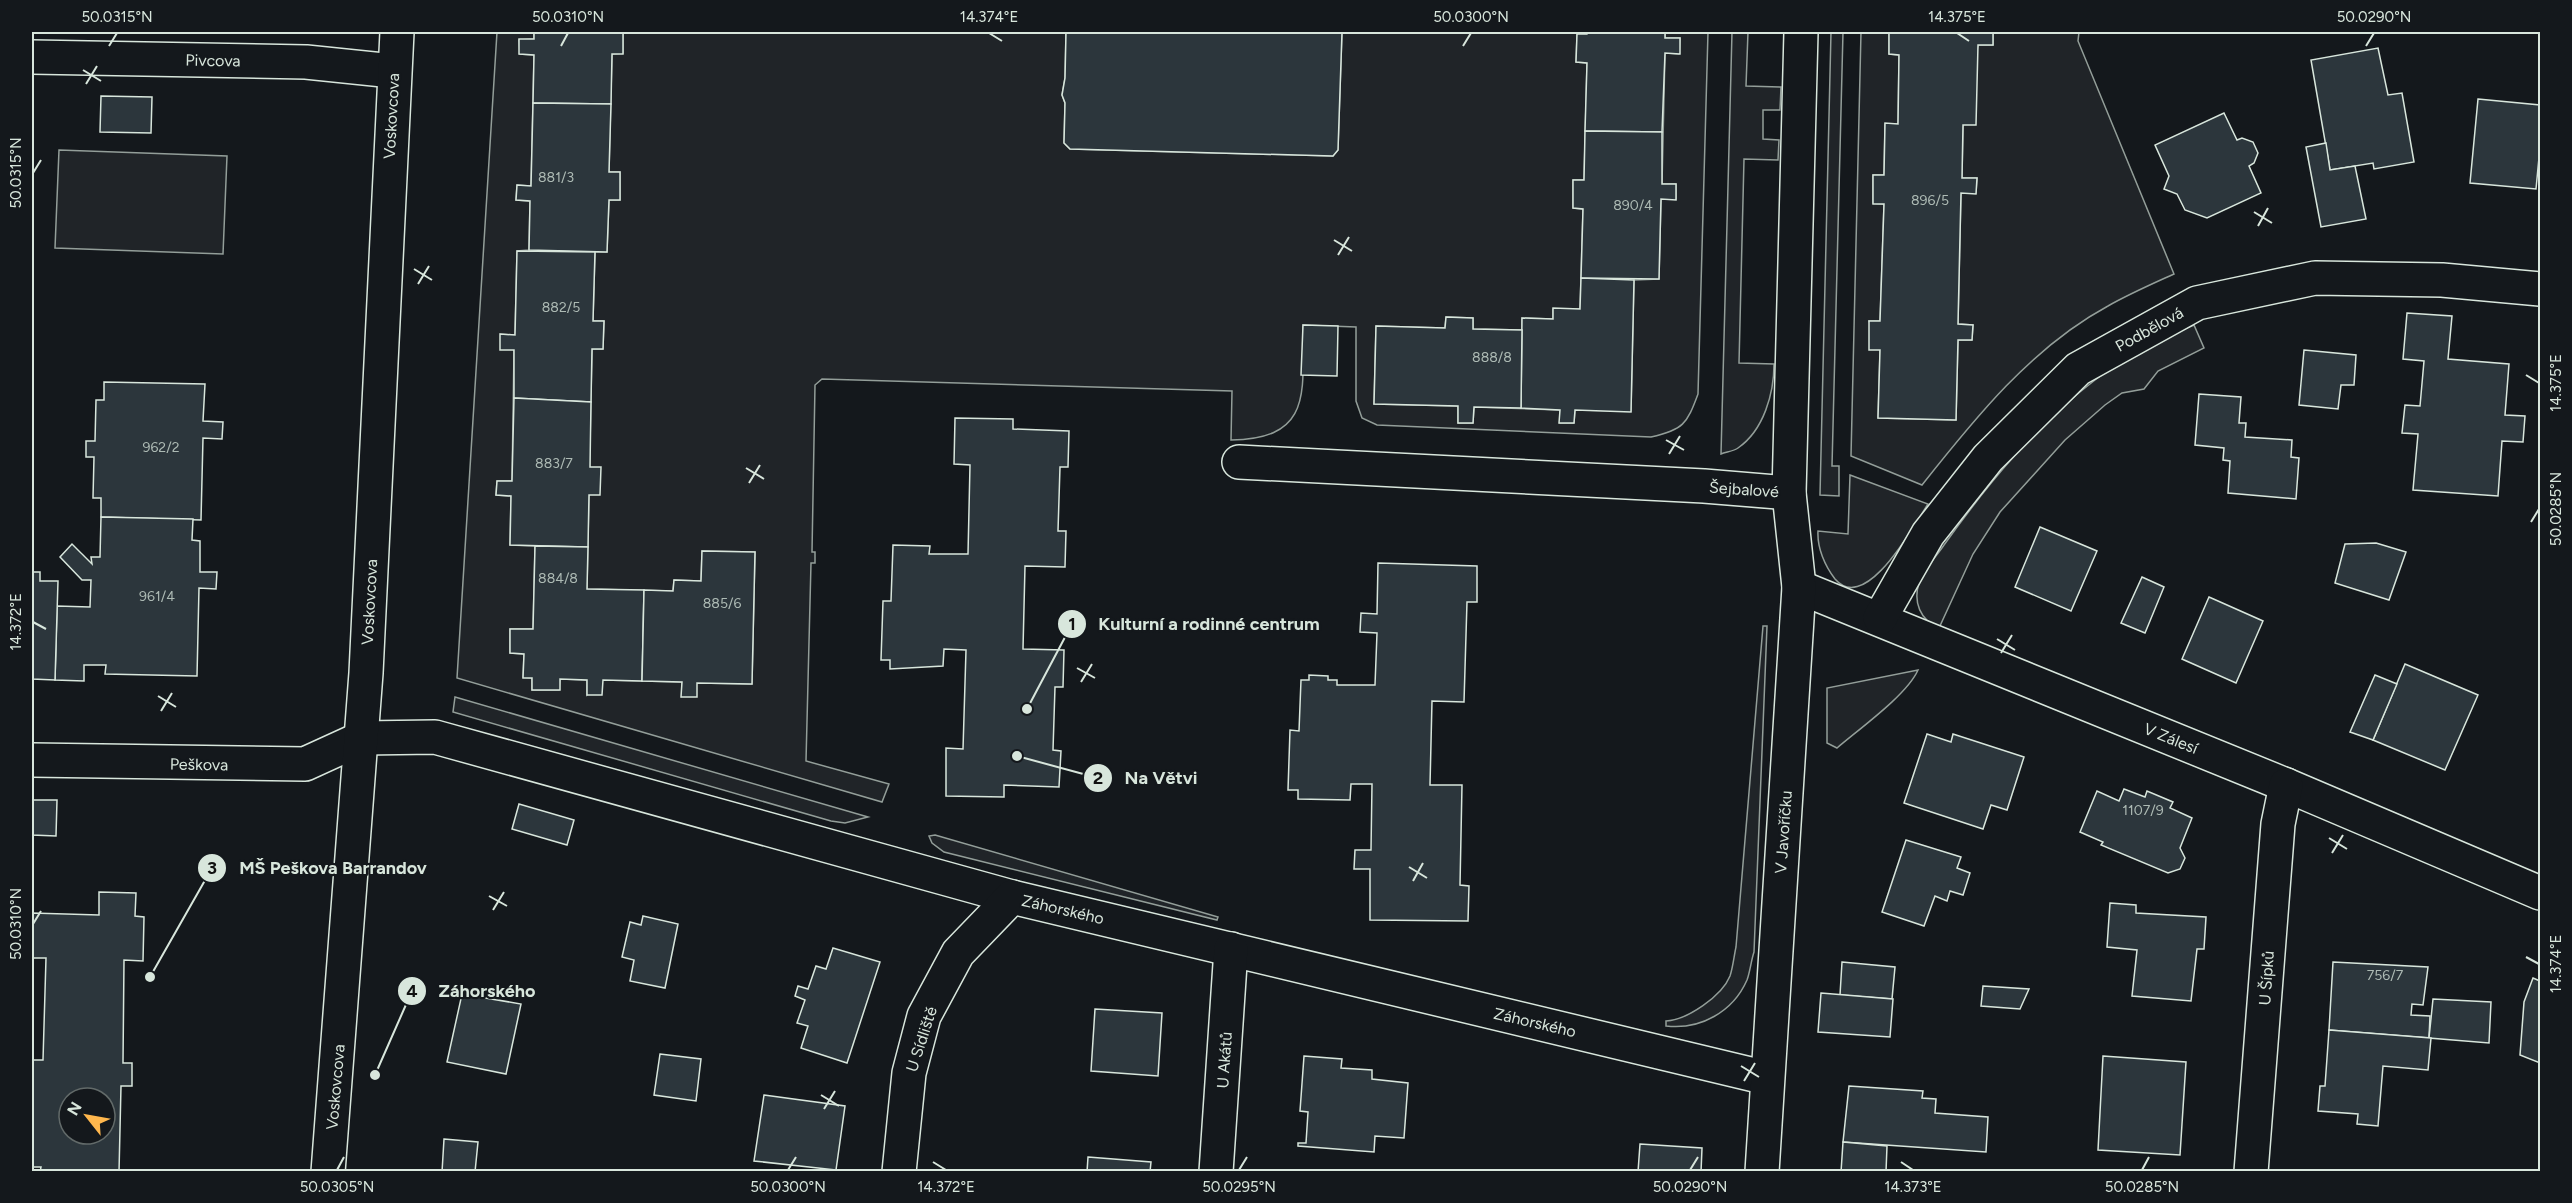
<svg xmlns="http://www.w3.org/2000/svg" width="2572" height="1203" viewBox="0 0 2572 1203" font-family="Figtree,sans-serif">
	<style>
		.green { fill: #202428; stroke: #939e99; stroke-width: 1.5 }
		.building { fill: #2c363c; stroke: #d8e6dc; stroke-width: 1.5; fill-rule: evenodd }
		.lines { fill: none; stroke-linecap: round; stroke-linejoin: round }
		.minor-casing { stroke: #d8e6dc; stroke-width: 36 }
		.minor { stroke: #14181c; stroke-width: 33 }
		.ticks { fill: none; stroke: #d8e6dc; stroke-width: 2 }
		.labels { text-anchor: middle; stroke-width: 4.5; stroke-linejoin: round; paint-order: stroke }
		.number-label { font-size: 14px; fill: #adbab4 }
		.street-label { font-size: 16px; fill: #d8e6dc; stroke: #14181c }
		.leader { fill: none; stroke: #d8e6dc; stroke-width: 2 }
		.callout-dot { fill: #d8e6dc; stroke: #14181c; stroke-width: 2 }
		.mark-label { font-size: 18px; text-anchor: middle; font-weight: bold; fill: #111 }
		.callout-label { font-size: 18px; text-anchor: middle; font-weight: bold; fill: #d8e6dc; stroke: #14181c; stroke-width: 4.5; stroke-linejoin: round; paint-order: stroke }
		.neatline { fill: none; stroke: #d8e6dc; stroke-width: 2 }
		.ticks-label { font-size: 15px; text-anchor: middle; fill: #d8e6dc }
	</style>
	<rect width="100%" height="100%" fill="#14181c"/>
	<g class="green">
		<path d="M 497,32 L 534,32 L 534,39 L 519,40 L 520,54 L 534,55 L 531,186 L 517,185 L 516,200 L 530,201 L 529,250 L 517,251 L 515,335 L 501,334 L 514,350 L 512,481 L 497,481 L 496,495 L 511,496 L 510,545 L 535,546 L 533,629 L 510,629 L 510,653 L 524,654 L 523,677 L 532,678 L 532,690 L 559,690 L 560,679 L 587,680 L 587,695 L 603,680 L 682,682 L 682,696 L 697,683 L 752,684 L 755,552 L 702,551 L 701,581 L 674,580 L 673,591 L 587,589 L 592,349 L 603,349 L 604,321 L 593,321 L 595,252 L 607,252 L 609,200 L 620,200 L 620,172 L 609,172 L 612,54 L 623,53 L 623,32 L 1066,32 L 1065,78 L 1062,95 L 1065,103 L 1064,143 L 1070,149 L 1333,156 L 1338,150 L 1342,32 L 1588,32 L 1587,34 L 1577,35 L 1576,62 L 1587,63 L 1584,180 L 1573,180 L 1573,208 L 1583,209 L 1580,309 L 1553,309 L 1553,319 L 1522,318 L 1522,330 L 1473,329 L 1473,318 L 1446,317 L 1445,328 L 1376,326 L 1374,404 L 1458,406 L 1458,423 L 1473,423 L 1474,407 L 1560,410 L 1560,423 L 1574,423 L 1575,410 L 1631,411 L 1634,280 L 1659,279 L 1661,199 L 1676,199 L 1676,184 L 1662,184 L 1665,53 L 1679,54 L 1680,38 L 1665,38 L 1665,32 L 1708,32 L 1698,394 C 1687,424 1683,430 1651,437 L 1377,425 L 1362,418 L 1356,401 L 1356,327 L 1303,325 C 1302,389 1315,439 1231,440 L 1232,391 L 822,379 L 815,385 L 812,552 L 815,552 L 815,563 L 811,563 L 806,761 L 889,784 L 882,802 L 457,678 Z"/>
		<path d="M 1732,32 L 1748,32 L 1746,86 L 1781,87 L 1780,110 L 1763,110 L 1763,139 L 1779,140 L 1778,160 L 1744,159 L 1739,363 L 1774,364 C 1774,393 1764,430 1738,448 C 1734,451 1726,452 1721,454 Z"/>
		<path d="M 1831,32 L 1843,32 L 1832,466 L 1839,466 L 1839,496 L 1820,495 Z"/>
		<path d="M 1861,32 L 1889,32 L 1889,54 L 1899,55 L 1898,124 L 1885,124 L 1884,175 L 1873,175 L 1873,203 L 1884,204 L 1880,321 L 1869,321 L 1880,350 L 1878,418 L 1956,420 L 1958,340 L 1972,340 L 1973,325 L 1958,324 L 1961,193 L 1976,193 L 1977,178 L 1962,178 L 1963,125 L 1978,45 L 1993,45 L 1993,32 L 2079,32 L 2078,41 L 2174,274 C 2152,284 2129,294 2108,306 C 2032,347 1975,418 1922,485 L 1851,456 Z"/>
		<path d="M 59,150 L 227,156 L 223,254 L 55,248 Z"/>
		<path d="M 2194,325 L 2204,348 L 2158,371 L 2144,389 L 2122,393 L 2105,405 L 2065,440 L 2000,512 L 1973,554 L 1939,628 C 1920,620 1913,602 1919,583 C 1923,570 1936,557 1944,545 C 1987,485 2036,425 2095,380 C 2125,357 2159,339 2194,325 Z"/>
		<path d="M 1850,475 L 1928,504 C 1914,525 1866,615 1835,579 C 1825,566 1817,548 1818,531 L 1848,534 Z"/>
		<path d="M 1763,626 L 1767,626 L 1754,952 C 1751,961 1750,972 1747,980 C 1733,1012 1700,1030 1666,1026 L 1666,1021 C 1687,1020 1722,996 1730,976 C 1733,967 1734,956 1736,947 Z"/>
		<path d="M 1918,670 C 1907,695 1859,729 1837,748 L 1827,743 L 1827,688 Z"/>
		<path d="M 455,697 L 868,817 L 845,823 L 831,821 L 453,712 Z"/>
		<path d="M 935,835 L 1218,917 L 1217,920 L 944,852 L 932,843 L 929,836 Z"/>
	</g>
	<g class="building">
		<path d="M 534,32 L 623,32 L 623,54 L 612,54 L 611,104 L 533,103 L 534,55 L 519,54 L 519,39 L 534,39 Z"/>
		<path d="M 1066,32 L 1342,32 L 1338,150 L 1333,156 L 1070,149 L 1064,143 L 1065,103 L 1062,95 L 1065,78 Z"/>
		<path d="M 1588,32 L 1665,32 L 1665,38 L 1680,38 L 1680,54 L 1665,53 L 1662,132 L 1585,131 L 1587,63 L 1576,62 L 1577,34 L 1587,34 Z"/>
		<path d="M 1889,32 L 1993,32 L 1993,45 L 1978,45 L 1976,125 L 1963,125 L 1962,178 L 1977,178 L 1976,194 L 1961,193 L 1958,324 L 1973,325 L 1972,340 L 1958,340 L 1956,420 L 1878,418 L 1880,350 L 1869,350 L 1869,321 L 1880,321 L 1884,204 L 1873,204 L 1873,175 L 1884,175 L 1885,123 L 1898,124 L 1899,55 L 1889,54 Z"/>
		<path d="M 2378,48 L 2388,95 L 2402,93 L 2414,162 L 2374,169 L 2373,163 L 2330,170 L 2311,60 Z"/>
		<path d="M 101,96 L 152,97 L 151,133 L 100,132 Z"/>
		<path d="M 2478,99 L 2540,105 L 2540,147 L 2536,189 L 2470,183 Z"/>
		<path d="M 533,103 L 611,104 L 609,172 L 620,172 L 620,200 L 609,200 L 607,252 L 529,250 L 530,201 L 516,200 L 517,185 L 531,186 Z"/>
		<path d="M 2224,113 L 2237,140 L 2242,138 L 2253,142 L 2258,153 L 2254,163 L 2249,166 L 2261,193 L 2207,218 L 2185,210 L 2177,194 L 2164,189 L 2169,176 L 2155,145 Z"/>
		<path d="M 1585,131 L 1662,132 L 1662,184 L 1676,184 L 1676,200 L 1661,199 L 1659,279 L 1581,278 L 1583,209 L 1573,208 L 1573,180 L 1584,180 Z"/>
		<path d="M 2326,143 L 2330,170 L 2355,166 L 2366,219 L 2321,227 L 2306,147 Z"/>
		<path d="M 517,251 L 595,252 L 593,321 L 604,321 L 603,349 L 592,349 L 591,402 L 514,398 L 514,350 L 500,350 L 500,334 L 515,335 Z"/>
		<path d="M 1581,278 L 1634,280 L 1631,412 L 1575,410 L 1574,423 L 1559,423 L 1560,410 L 1521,408 L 1522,318 L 1553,319 L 1553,308 L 1580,309 Z"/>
		<path d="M 2407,313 L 2452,316 L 2448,359 L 2509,364 L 2505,415 L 2525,416 L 2523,442 L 2502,441 L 2498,496 L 2413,490 L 2418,434 L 2402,433 L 2405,405 L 2420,406 L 2424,361 L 2403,359 Z"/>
		<path d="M 1446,317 L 1473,318 L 1473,329 L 1522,330 L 1521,408 L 1474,407 L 1473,423 L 1458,423 L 1458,406 L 1374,404 L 1376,326 L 1445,328 Z"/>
		<path d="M 1303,325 L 1338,326 L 1337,376 L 1301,375 Z"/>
		<path d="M 2304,350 L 2356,355 L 2354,385 L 2341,385 L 2338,409 L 2299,405 Z"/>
		<path d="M 104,382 L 205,384 L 203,421 L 223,422 L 222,439 L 203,438 L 201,520 L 101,517 L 101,498 L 93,498 L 94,457 L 86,457 L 86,441 L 95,441 L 96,400 L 104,400 Z"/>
		<path d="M 2199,394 L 2241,397 L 2239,423 L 2246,423 L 2245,437 L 2292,440 L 2291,457 L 2299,458 L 2296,499 L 2228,493 L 2230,461 L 2223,460 L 2224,448 L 2195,445 Z"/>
		<path d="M 514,398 L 591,402 L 590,467 L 601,467 L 600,495 L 589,495 L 588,547 L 510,545 L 511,496 L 496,495 L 497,481 L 512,481 Z"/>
		<path d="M 955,418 L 1013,419 L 1013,429 L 1069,431 L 1068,467 L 1060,467 L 1058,531 L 1066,531 L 1065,567 L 1025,566 L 1023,649 L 1064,650 L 1063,687 L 1055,687 L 1053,750 L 1061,751 L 1059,787 L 1004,785 L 1004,797 L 946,796 L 946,748 L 963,749 L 966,650 L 944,649 L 943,666 L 890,669 L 890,660 L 881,660 L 883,601 L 891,601 L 893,545 L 930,546 L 929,554 L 968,554 L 970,465 L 954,464 Z"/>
		<path d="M 101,517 L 193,519 L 192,540 L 200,541 L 200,572 L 217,572 L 216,589 L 199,588 L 197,676 L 105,674 L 106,665 L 84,665 L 84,681 L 55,680 L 57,606 L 90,607 L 91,580 L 82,580 L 60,557 L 72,544 L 92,564 L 91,557 L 100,557 Z"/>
		<path d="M 2040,527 L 2097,551 L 2071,611 L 2015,587 Z"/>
		<path d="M 2376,543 L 2406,552 L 2389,600 L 2335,583 L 2345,544 Z"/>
		<path d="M 535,546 L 588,547 L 587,589 L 644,590 L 642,681 L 603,680 L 602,695 L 587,695 L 587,680 L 560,679 L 560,690 L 532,690 L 532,678 L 523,678 L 524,654 L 510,653 L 510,629 L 533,629 Z"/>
		<path d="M 702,551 L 755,552 L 752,684 L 697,683 L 697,697 L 681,697 L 682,682 L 642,681 L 644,590 L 673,591 L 674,580 L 701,581 Z"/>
		<path d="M 1378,563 L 1477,566 L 1477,602 L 1467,602 L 1464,702 L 1432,701 L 1430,785 L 1462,785 L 1460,885 L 1469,886 L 1468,921 L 1370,920 L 1370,869 L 1354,869 L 1355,850 L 1371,850 L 1372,784 L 1351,784 L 1350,800 L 1298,799 L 1298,790 L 1288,790 L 1290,730 L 1299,731 L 1301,680 L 1309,680 L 1309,675 L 1328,676 L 1328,680 L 1337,680 L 1337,685 L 1375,685 L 1377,633 L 1360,632 L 1361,613 L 1377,614 Z"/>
		<path d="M 32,572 L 40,572 L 40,581 L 58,581 L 55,680 L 32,679 Z"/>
		<path d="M 2142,577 L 2164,587 L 2145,633 L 2121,623 Z"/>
		<path d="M 2209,597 L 2263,621 L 2236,683 L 2182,659 Z"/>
		<path d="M 2405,664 L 2478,695 L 2445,770 L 2373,740 Z"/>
		<path d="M 2375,675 L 2397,684 L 2373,740 L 2350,732 Z"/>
		<path d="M 1927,734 L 1951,742 L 1953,734 L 2024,757 L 2007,810 L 1991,805 L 1983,829 L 1904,803 Z"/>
		<path d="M 2124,789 L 2145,797 L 2147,791 L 2173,802 L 2170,808 L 2192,818 L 2180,848 L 2185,858 L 2180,869 L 2168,873 L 2101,845 L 2103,842 L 2080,832 L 2097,791 L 2119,801 Z"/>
		<path d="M 32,800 L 57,800 L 56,836 L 32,835 Z"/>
		<path d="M 519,804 L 574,820 L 567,845 L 512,829 Z"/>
		<path d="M 1906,840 L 1961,857 L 1957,868 L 1970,873 L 1963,895 L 1950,891 L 1947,901 L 1935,896 L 1924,926 L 1882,912 Z"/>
		<path d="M 99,892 L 136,893 L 135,916 L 144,917 L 143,961 L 124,960 L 123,1063 L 132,1063 L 132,1086 L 121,1086 L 119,1172 L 40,1172 L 41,1167 L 32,1167 L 32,1060 L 43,1060 L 46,958 L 32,958 L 32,913 L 99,915 ZM 69,1098 L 105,1098 L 105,1134 L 69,1134 Z"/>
		<path d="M 2110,903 L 2136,905 L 2136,913 L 2206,917 L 2204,949 L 2197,949 L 2191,1001 L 2132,996 L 2137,950 L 2107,947 Z"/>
		<path d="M 643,916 L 678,924 L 665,988 L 630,981 L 634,960 L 622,957 L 630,922 L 641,925 Z"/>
		<path d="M 833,948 L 880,962 L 847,1063 L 801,1048 L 808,1026 L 797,1023 L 805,1000 L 795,996 L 798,986 L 808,989 L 816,966 L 826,969 Z"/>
		<path d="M 1842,962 L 1895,967 L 1892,999 L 1840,995 Z"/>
		<path d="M 2333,962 L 2428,967 L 2423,1005 L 2412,1004 L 2411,1015 L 2430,1016 L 2429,1038 L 2329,1030 Z"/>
		<path d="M 2533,978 L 2540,981 L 2540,1063 L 2520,1055 L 2524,1002 Z"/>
		<path d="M 1983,986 L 2029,989 L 2020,1009 L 1981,1006 Z"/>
		<path d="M 1821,993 L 1893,999 L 1890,1037 L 1818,1032 Z"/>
		<path d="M 462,994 L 521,1004 L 506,1074 L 447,1062 Z"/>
		<path d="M 2433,999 L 2491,1002 L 2489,1043 L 2429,1038 Z"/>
		<path d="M 1095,1009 L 1162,1013 L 1158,1076 L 1091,1071 Z"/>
		<path d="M 2329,1030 L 2431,1038 L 2428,1070 L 2383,1066 L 2378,1126 L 2357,1124 L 2358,1114 L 2318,1111 L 2320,1086 L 2325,1086 Z"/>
		<path d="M 660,1054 L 701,1059 L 696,1101 L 654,1095 Z"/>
		<path d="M 1304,1056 L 1342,1059 L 1341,1068 L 1372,1070 L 1372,1079 L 1408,1083 L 1404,1138 L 1375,1136 L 1374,1152 L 1298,1146 L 1298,1143 L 1306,1143 L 1308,1112 L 1300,1111 Z"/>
		<path d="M 2103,1056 L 2186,1062 L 2180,1155 L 2098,1150 Z"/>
		<path d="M 1849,1086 L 1923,1091 L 1922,1098 L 1936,1099 L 1935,1113 L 1988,1117 L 1986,1152 L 1843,1142 Z"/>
		<path d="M 764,1095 L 845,1106 L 836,1170 L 754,1161 Z"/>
		<path d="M 444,1139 L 478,1142 L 475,1172 L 442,1172 Z"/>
		<path d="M 1843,1142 L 1887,1146 L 1886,1172 L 1841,1172 Z"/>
		<path d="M 1640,1144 L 1702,1148 L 1701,1172 L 1638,1172 Z"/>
		<path d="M 1088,1157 L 1151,1162 L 1150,1172 L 1087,1172 Z"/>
	</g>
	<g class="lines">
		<defs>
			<g id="minor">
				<path d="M 32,57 L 306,62 L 393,71"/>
				<path d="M 1239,462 L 1704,486 L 1789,493"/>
				<path d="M 1799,587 L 2286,785 L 2540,893"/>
				<path d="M 1880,618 L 1928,534 L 1988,458 L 2078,369 L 2197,303 L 2315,278 L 2442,280 L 2540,289"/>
				<path d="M 32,760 L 305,764 L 362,738 L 435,737 L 1012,897 L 1767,1078"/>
				<path d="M 328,1172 L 366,673 L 397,32"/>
				<path d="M 899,1172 L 909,1073 L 924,1016 L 958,953 L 1012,897"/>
				<path d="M 1216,1172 L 1231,949"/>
				<path d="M 1762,1172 L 1799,587 L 1789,493 L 1801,32"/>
				<path d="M 2251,1172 L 2278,824 L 2286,785"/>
			</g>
		</defs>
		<use href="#minor" class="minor-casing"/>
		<use href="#minor" class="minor"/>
	</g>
	<path class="ticks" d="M 989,33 L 1002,41M 1957,33 L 1969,41M 109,46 L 117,33M 561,46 L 568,33M 1463,46 L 1471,33M 2366,46 L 2374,33M 83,70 L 101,81M 86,84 L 97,66M 33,173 L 41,160M 2254,212 L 2272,223M 2258,226 L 2268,208M 1334,240 L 1352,251M 1338,255 L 1349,237M 414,269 L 432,280M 418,284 L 429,266M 2526,375 L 2539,383M 1666,440 L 1684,450M 1669,454 L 1680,436M 746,468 L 764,479M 749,483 L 760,465M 2531,522 L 2539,509M 33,622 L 46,629M 1997,639 L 2015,650M 2001,653 L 2012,635M 1077,668 L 1095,678M 1081,682 L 1092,664M 158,696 L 176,707M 161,711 L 172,693M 2329,838 L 2347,849M 2332,853 L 2343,835M 1409,867 L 1427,878M 1413,881 L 1423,863M 489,896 L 507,906M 493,910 L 504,892M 33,924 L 41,911M 2526,957 L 2539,964M 1741,1066 L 1759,1077M 1744,1081 L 1755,1063M 821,1095 L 839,1106M 824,1109 L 835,1091M 933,1162 L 946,1170M 1901,1162 L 1913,1170M 337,1170 L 344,1157M 788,1170 L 796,1157M 1239,1170 L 1247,1157M 1690,1170 L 1698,1157M 2142,1170 L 2149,1157"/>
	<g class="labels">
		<g class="number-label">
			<text x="556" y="182">881/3</text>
			<text x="1930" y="205">896/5</text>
			<text x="1633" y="210">890/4</text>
			<text x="561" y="312">882/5</text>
			<text x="1492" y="362">888/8</text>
			<text x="161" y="452">962/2</text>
			<text x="554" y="468">883/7</text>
			<text x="558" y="583">884/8</text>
			<text x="157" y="601">961/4</text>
			<text x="722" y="608">885/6</text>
			<text x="2143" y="815">1107/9</text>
			<text x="2385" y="980">756/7</text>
		</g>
		<g class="street-label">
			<text transform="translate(213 60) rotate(1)" y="6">Pivcova</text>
			<text transform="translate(391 116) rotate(-87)" y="6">Voskovcova</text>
			<text transform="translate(2149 329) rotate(-29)" y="6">Podbělová</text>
			<text transform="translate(1744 489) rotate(4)" y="6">Šejbalové</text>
			<text transform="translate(369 602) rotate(-87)" y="6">Voskovcova</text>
			<text transform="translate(2171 738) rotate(22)" y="6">V Zálesí</text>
			<text transform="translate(199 764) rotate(1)" y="6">Peškova</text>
			<text transform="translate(1783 832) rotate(-86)" y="6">V Javoříčku</text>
			<text transform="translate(1063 909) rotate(13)" y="6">Záhorského</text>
			<text transform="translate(2266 978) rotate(-86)" y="6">U Šípků</text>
			<text transform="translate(1535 1022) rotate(13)" y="6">Záhorského</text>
			<text transform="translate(921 1039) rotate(-72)" y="6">U Sídliště</text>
			<text transform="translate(1224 1060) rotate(-86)" y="6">U Akátů</text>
			<text transform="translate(335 1087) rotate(-85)" y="6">Voskovcova</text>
		</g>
	</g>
	<path class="leader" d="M1027 709L1072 624M1017 756L1098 778M150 977L212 868M375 1075L412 991"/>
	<g class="callout-dot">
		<circle cx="1027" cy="709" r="6"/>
		<circle cx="1017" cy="756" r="6"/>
		<circle cx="150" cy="977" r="6"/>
		<circle cx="375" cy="1075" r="6"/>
		<circle cx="1072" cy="624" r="15"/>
		<circle cx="1098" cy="778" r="15"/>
		<circle cx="212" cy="868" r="15"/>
		<circle cx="412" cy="991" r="15"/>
	</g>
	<g class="mark-label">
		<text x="1072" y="630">1</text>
		<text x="1098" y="784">2</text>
		<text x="212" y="874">3</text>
		<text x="412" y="997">4</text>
	</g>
	<g class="callout-label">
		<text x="1209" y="630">Kulturní a rodinné centrum</text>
		<text x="1161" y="784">Na Větvi</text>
		<text x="333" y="874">MŠ Peškova Barrandov</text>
		<text x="487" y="997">Záhorského</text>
	</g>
	<rect width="2572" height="1203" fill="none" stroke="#14181c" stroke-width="66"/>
	<g transform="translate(87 1116) rotate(301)"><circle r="28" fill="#14181c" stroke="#626a69" stroke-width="1.5"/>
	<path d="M0-4.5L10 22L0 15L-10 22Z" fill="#ffb74d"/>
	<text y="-9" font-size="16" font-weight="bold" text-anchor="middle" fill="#d8e6dc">N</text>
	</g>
	<rect x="33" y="33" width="2506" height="1137" class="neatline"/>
	<g class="ticks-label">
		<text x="117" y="22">50.0315°N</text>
		<text x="568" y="22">50.0310°N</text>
		<text x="989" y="22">14.374°E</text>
		<text x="1471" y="22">50.0300°N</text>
		<text x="1957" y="22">14.375°E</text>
		<text x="2374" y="22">50.0290°N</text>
		<text transform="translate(16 173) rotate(-90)" y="5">50.0315°N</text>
		<text transform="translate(2556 383) rotate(-90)" y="5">14.375°E</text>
		<text transform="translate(2556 509) rotate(-90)" y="5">50.0285°N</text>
		<text transform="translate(16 622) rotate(-90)" y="5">14.372°E</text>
		<text transform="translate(16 924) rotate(-90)" y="5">50.0310°N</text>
		<text transform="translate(2556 964) rotate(-90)" y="5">14.374°E</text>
		<text x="337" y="1192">50.0305°N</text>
		<text x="788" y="1192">50.0300°N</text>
		<text x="946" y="1192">14.372°E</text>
		<text x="1239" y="1192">50.0295°N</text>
		<text x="1690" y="1192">50.0290°N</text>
		<text x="1913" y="1192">14.373°E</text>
		<text x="2142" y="1192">50.0285°N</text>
	</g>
</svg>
